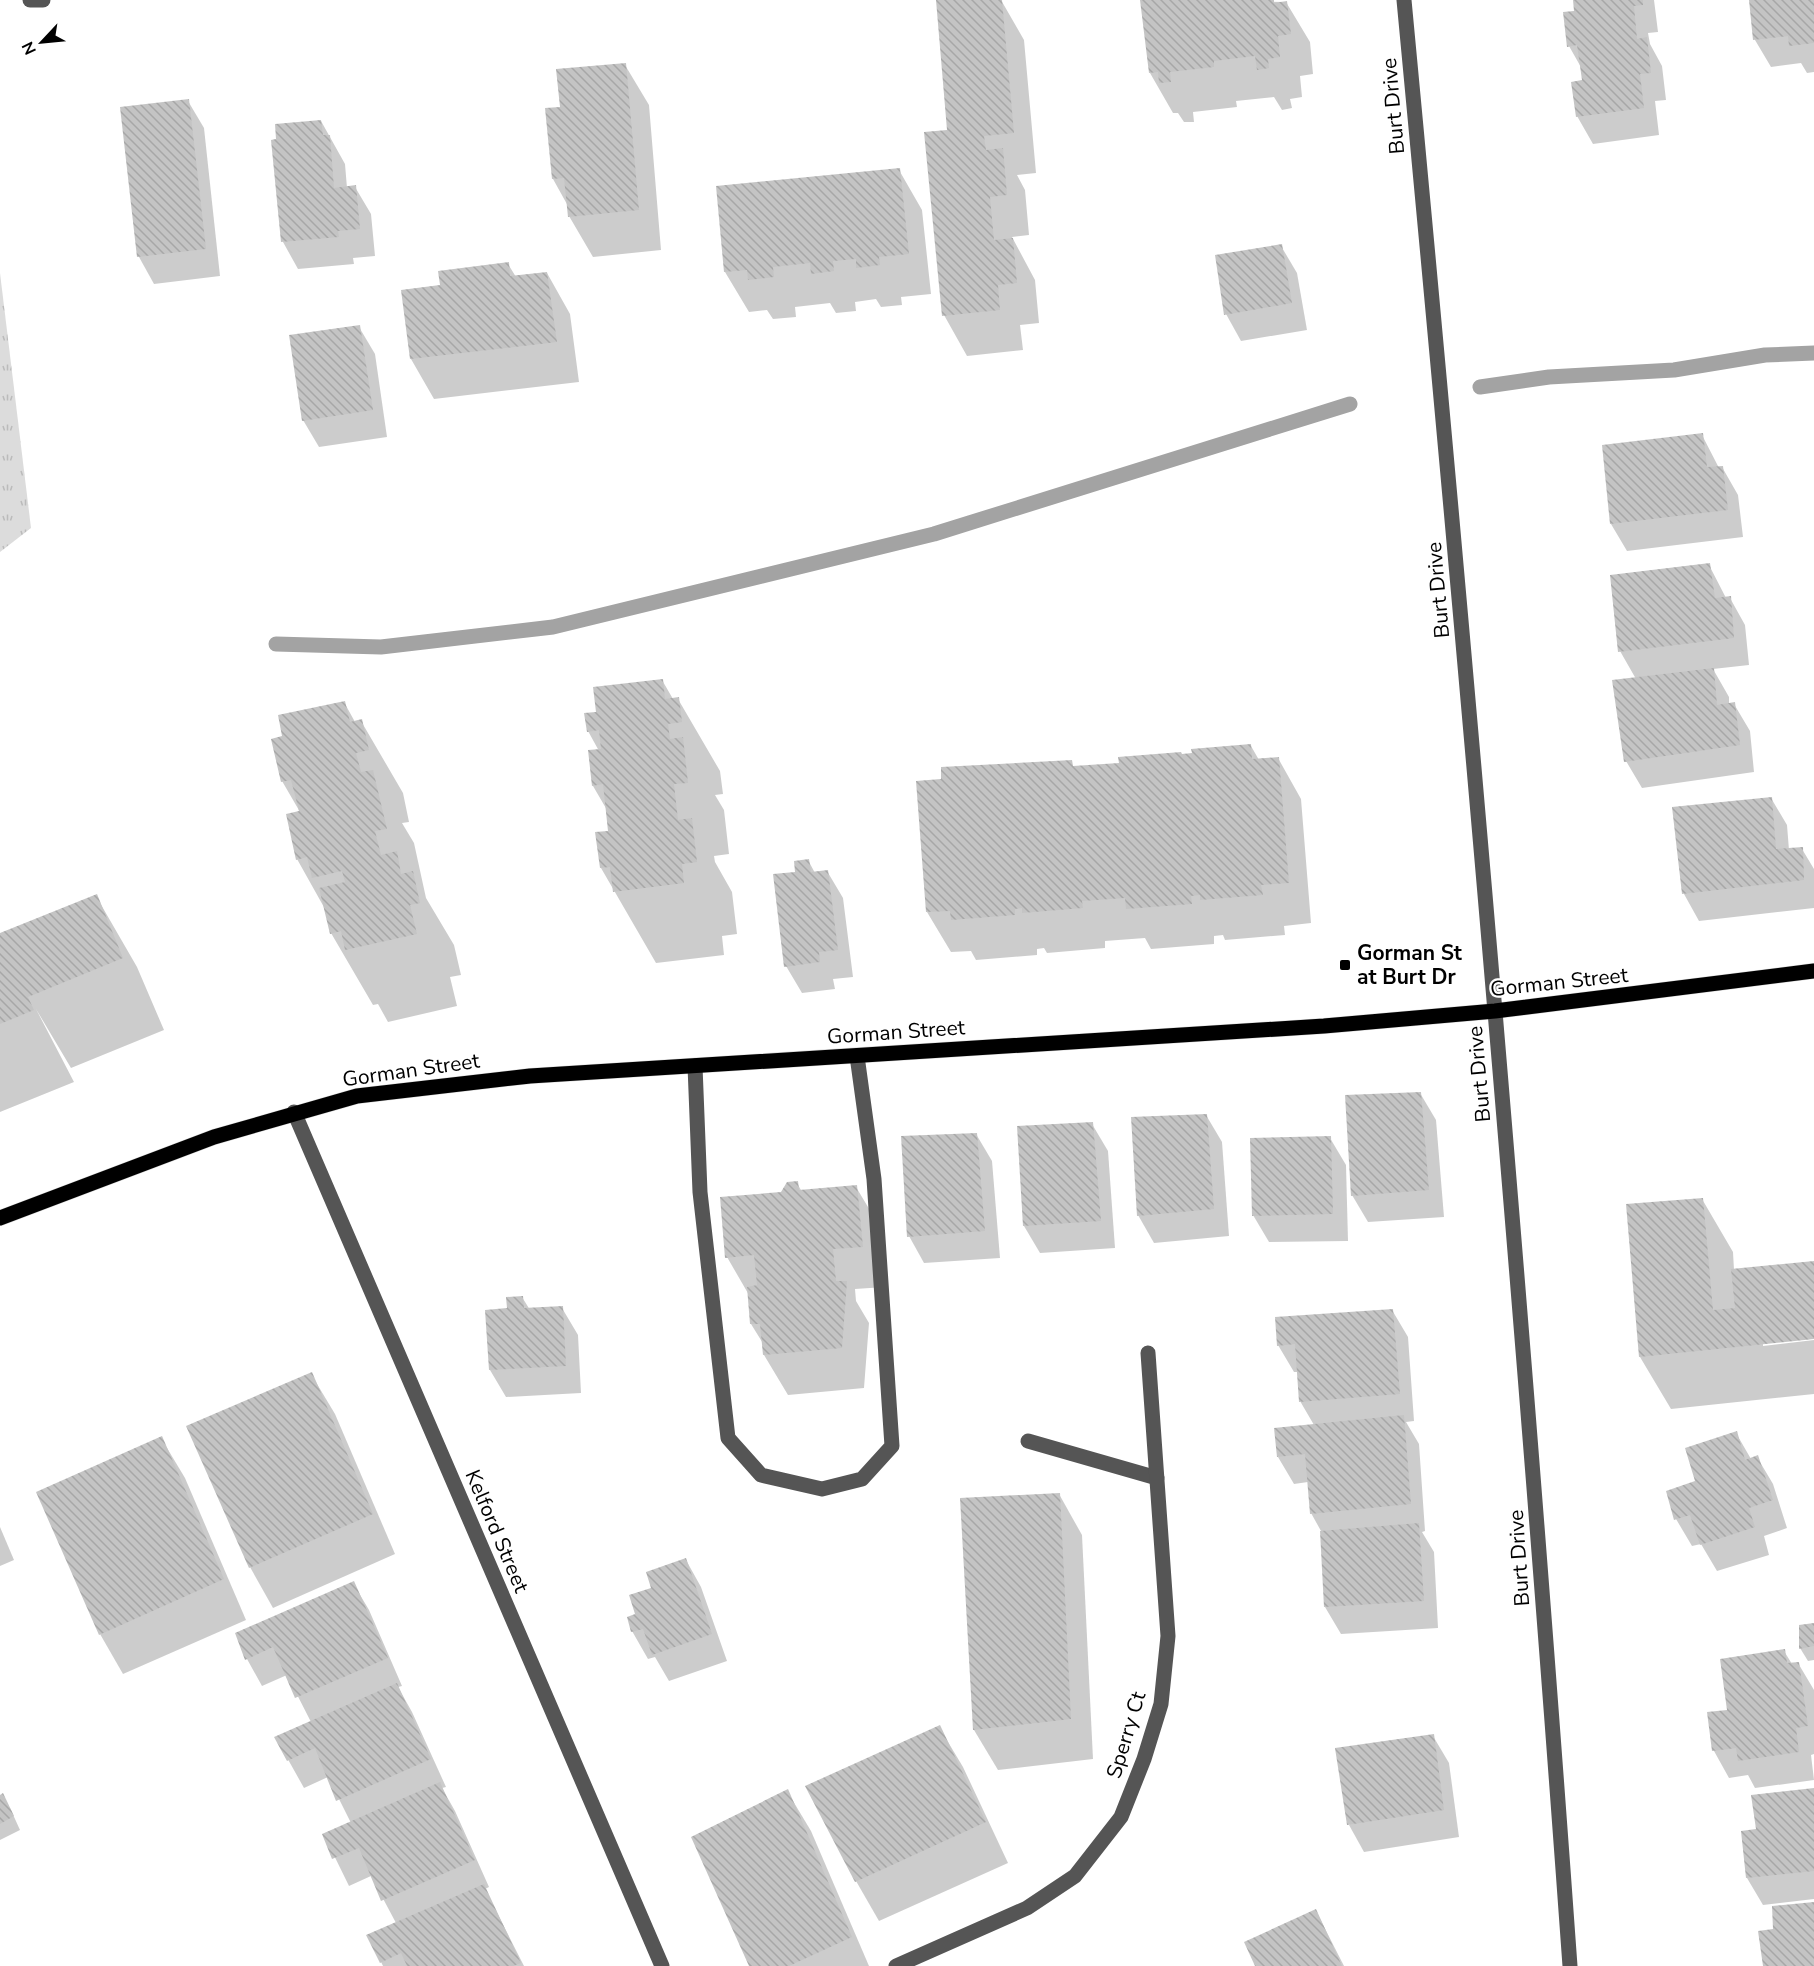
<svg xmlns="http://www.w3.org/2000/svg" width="1814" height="1966" viewBox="0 0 1814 1966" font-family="'Nunito Sans',sans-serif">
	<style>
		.park { fill: url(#park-tufts) }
		.shadow { fill: #0003 }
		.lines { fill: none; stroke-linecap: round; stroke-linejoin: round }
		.stream { stroke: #a3a3a3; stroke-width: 15 }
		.building { fill: url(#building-back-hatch) }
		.major-casing { stroke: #dbdbdb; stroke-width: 16 }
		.minor { stroke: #555; stroke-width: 15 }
		.major { stroke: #000; stroke-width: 15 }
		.poi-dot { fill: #000; stroke: #fff; stroke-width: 2 }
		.labels { text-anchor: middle; stroke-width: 4.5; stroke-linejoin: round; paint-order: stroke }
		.street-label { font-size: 21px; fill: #000; stroke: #fff }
		.poi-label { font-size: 21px; font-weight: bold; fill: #000; stroke: #fff; text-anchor: start }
	</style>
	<defs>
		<pattern id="park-tufts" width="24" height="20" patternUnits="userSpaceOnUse" patternTransform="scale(1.5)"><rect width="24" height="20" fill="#dcdcdc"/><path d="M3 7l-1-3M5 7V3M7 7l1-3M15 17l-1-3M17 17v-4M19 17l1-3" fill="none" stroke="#bbb"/></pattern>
		<pattern id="building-back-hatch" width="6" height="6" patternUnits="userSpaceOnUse" patternTransform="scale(1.5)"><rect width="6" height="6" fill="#c4c4c4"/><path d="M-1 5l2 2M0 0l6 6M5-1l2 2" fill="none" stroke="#a7a7a7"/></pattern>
	</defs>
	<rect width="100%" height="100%" fill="#fff"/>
	<path class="park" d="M 0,273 L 31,528 L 0,552 Z"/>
	<g class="shadow">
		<path d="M 937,0 L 1001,0 L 1024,40 L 1036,173 L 1017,175 L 1025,190 L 1029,235 L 1012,237 L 1035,280 L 1039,323 L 1020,325 L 1023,350 L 967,356 L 944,315 L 948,132 Z"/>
		<path d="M 1141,0 L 1286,2 L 1310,42 L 1313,74 L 1300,76 L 1302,97 L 1290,99 L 1292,108 L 1282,110 L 1274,97 L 1236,101 L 1237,107 L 1193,112 L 1194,122 L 1184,122 L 1178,113 L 1173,113 L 1150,73 Z"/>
		<path d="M 1574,0 L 1654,0 L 1658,32 L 1648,33 L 1650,44 L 1662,66 L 1666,100 L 1655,101 L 1659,135 L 1593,144 L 1577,116 L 1583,82 L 1582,69 L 1569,46 L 1576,13 Z"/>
		<path d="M 1750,0 L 1814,0 L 1814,72 L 1807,73 L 1801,63 L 1771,67 L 1755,40 Z"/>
		<path d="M 625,65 L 649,105 L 661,250 L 593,257 L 569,216 L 568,206 L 553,179 L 547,110 L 562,108 Z"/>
		<path d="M 188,101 L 204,128 L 220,276 L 154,284 L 139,257 Z"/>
		<path d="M 321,121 L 345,164 L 347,188 L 355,187 L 371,214 L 375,256 L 353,258 L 354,264 L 298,269 L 283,242 Z"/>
		<path d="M 899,170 L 922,210 L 931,294 L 901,297 L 902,305 L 881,307 L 876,299 L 855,302 L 856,311 L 836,313 L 830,303 L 795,307 L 796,317 L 773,319 L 767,310 L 749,312 L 725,272 L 717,187 Z"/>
		<path d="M 1281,246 L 1297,273 L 1307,330 L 1241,341 L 1226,314 Z"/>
		<path d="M 508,264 L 516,277 L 547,273 L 570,314 L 579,382 L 434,399 L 411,359 L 402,291 L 442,286 Z"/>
		<path d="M 359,327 L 375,354 L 387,437 L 319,447 L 303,420 Z"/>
		<path d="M 1702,435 L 1719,468 L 1722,467 L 1738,495 L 1743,537 L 1627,551 L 1611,524 Z"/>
		<path d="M 1709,565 L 1726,598 L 1730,598 L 1745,625 L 1749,665 L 1713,669 L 1729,697 L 1729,705 L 1734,704 L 1750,731 L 1754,772 L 1642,788 L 1626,761 L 1636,679 L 1620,651 Z"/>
		<path d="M 662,680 L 673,699 L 678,699 L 720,771 L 723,794 L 715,795 L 724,810 L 729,854 L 714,856 L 715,862 L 732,892 L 737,934 L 722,936 L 724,955 L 656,963 L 601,868 L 610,832 L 607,810 L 593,786 L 599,751 L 588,731 L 598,713 Z"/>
		<path d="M 344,702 L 355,722 L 361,721 L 403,793 L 409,822 L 402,823 L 414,843 L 426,898 L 454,945 L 461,975 L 450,977 L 457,1006 L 388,1022 L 378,1004 L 373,1005 L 331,933 L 325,909 L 297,859 L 300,812 L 282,781 L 284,737 Z"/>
		<path d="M 1251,746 L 1259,760 L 1278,758 L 1301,799 L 1311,923 L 1284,926 L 1285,935 L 1225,940 L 1223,935 L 1214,936 L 1214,944 L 1151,949 L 1145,938 L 1105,941 L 1105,948 L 1047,953 L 1044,948 L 1037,949 L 1037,955 L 976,960 L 971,951 L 951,952 L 927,912 L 1071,762 L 1074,768 L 1120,764 Z"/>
		<path d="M 1771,798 L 1787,825 L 1789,850 L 1802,849 L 1814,869 L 1814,908 L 1699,921 L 1684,894 L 1674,808 Z"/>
		<path d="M 808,860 L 815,873 L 827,871 L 843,898 L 853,977 L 833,979 L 835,989 L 802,993 L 786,966 L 797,873 Z"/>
		<path d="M 96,896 L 137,967 L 164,1030 L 71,1068 L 36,1009 L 74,1082 L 0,1112 L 0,935 Z"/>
		<path d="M 1420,1093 L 1436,1120 L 1444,1217 L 1368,1222 L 1352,1195 Z"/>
		<path d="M 1206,1115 L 1222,1142 L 1229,1236 L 1154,1243 L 1138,1215 Z"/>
		<path d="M 1092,1124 L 1108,1151 L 1115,1248 L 1040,1253 L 1024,1226 Z"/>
		<path d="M 976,1134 L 992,1161 L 1000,1258 L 924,1263 L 909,1236 Z"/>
		<path d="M 1330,1138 L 1346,1165 L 1348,1241 L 1269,1242 L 1253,1215 Z"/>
		<path d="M 797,1183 L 802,1192 L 856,1187 L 880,1227 L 885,1287 L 855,1289 L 856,1301 L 869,1323 L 864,1388 L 788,1395 L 764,1355 L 764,1345 L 751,1324 L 749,1295 L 727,1257 L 782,1193 Z"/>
		<path d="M 1702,1199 L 1733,1252 L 1734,1270 L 1814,1263 L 1814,1337 L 1763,1343 L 1763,1346 L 1814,1340 L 1814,1394 L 1671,1409 L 1640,1357 L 1628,1206 Z"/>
		<path d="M 522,1297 L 530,1310 L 562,1308 L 578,1335 L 581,1393 L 506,1397 L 490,1370 L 509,1309 Z"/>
		<path d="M 1392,1310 L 1408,1337 L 1414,1421 L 1406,1422 L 1419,1444 L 1425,1531 L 1422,1532 L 1434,1552 L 1438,1628 L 1341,1634 L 1325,1607 L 1321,1531 L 1311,1513 L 1308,1482 L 1294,1484 L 1278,1457 L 1314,1425 L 1300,1401 L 1299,1372 L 1294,1372 L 1278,1345 Z"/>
		<path d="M 311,1374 L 335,1414 L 395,1554 L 273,1608 L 250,1567 Z"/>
		<path d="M 1736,1433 L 1751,1459 L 1757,1457 L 1773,1484 L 1787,1528 L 1764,1536 L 1769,1555 L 1717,1571 L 1701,1544 L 1692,1546 L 1676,1519 L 1697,1482 Z"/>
		<path d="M 161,1438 L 185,1478 L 246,1620 L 123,1674 L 100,1634 Z"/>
		<path d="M 1059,1494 L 1082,1535 L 1093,1759 L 998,1770 L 974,1730 L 961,1499 Z"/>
		<path d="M 0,1527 L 14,1560 L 0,1566 Z"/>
		<path d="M 686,1560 L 701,1587 L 727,1661 L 669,1681 L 655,1657 L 648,1659 L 632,1631 L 637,1615 L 653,1589 Z"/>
		<path d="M 353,1583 L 369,1610 L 402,1686 L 398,1687 L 412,1712 L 446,1787 L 442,1788 L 455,1811 L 489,1887 L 485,1889 L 524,1966 L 383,1966 L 368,1935 L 396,1923 L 371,1876 L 349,1886 L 324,1835 L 351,1823 L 328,1777 L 304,1788 L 276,1738 L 311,1722 L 287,1675 L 262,1686 L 247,1659 L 237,1634 Z"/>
		<path d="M 1814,1624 L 1814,1660 L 1808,1661 L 1800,1648 Z"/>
		<path d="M 1784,1651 L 1792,1664 L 1798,1663 L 1814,1690 L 1814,1754 L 1811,1755 L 1814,1780 L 1755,1788 L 1748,1775 L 1729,1778 L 1714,1751 L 1729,1711 Z"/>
		<path d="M 939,1727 L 963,1767 L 1008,1863 L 879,1921 L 856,1881 Z"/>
		<path d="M 1433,1736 L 1449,1763 L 1459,1837 L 1364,1852 L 1349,1825 Z"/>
		<path d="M 1814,1790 L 1814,1899 L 1763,1905 L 1747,1878 L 1742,1833 L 1757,1830 Z"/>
		<path d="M 787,1791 L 811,1831 L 869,1966 L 751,1966 Z"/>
		<path d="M 0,1796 L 10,1808 L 20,1830 L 0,1840 Z"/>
		<path d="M 1316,1911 L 1344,1966 L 1257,1966 Z"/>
	</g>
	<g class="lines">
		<g class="stream">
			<path d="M 1480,387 L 1549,377 L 1674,370 L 1765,355 L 1814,353"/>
			<path d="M 276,644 L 381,647 L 553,627 L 934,534 L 1350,404"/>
		</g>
	</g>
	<g class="building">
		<path d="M 936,0 L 1002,0 L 1014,133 L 984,136 L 986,150 L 1003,148 L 1007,195 L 990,197 L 994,240 L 1013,238 L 1017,283 L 998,285 L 1000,310 L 942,316 L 924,132 L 947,130 Z"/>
		<path d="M 1140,0 L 1274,0 L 1274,3 L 1287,1 L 1291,34 L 1278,36 L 1280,57 L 1268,59 L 1269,68 L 1257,70 L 1255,56 L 1214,61 L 1214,67 L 1170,72 L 1171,82 L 1159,83 L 1158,72 L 1149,73 Z"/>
		<path d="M 1573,0 L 1643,0 L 1643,5 L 1634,6 L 1637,39 L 1647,37 L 1651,73 L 1640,74 L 1644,108 L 1576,117 L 1571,82 L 1582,80 L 1577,45 L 1567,47 L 1563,12 L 1574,11 Z"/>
		<path d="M 1749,0 L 1814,0 L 1814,43 L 1789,46 L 1788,36 L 1753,40 Z"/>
		<path d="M 626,63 L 639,210 L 568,217 L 564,178 L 552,179 L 545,108 L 560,107 L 556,69 Z"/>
		<path d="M 189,99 L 206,249 L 137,257 L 120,107 Z"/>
		<path d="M 321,120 L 323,135 L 330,135 L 334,188 L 356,185 L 360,229 L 338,231 L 339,237 L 281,242 L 271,140 L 276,139 L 275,124 Z"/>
		<path d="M 900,168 L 909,254 L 879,257 L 880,265 L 856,268 L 856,259 L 833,261 L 834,271 L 811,274 L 810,263 L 773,267 L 774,277 L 748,280 L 747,270 L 724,272 L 716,186 Z"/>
		<path d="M 1282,244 L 1292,303 L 1224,315 L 1215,255 Z"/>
		<path d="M 509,262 L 510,276 L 547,272 L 557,342 L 410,359 L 401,290 L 440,285 L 438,271 Z"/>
		<path d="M 360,325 L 373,410 L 302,421 L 289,335 Z"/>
		<path d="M 1703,433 L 1707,467 L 1723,466 L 1728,510 L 1610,524 L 1602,445 Z"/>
		<path d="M 1710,563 L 1715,598 L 1731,596 L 1734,638 L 1618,652 L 1610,575 Z"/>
		<path d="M 1714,668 L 1717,705 L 1735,702 L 1740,745 L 1624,762 L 1612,680 Z"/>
		<path d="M 663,679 L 665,699 L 679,697 L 682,722 L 668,724 L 670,739 L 683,737 L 688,783 L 674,784 L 678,820 L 692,818 L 697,862 L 682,864 L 684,883 L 613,892 L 610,867 L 600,868 L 595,832 L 608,831 L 603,784 L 592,786 L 588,750 L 601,749 L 599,730 L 587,732 L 584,713 L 596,712 L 593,687 Z"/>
		<path d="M 345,701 L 350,722 L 362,719 L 369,750 L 356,753 L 361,772 L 373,770 L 387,829 L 375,831 L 381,855 L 397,851 L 401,874 L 413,871 L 420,903 L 410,905 L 417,934 L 345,950 L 341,931 L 330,934 L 319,888 L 345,882 L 342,871 L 312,878 L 307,857 L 296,860 L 286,814 L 299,811 L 291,780 L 281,782 L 271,739 L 282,736 L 278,715 Z"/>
		<path d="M 1251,744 L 1252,759 L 1279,757 L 1289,883 L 1261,885 L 1263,895 L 1200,900 L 1200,895 L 1191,896 L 1192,904 L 1126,909 L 1125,898 L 1082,901 L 1083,908 L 1022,913 L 1022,908 L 1015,909 L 1015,915 L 951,920 L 950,911 L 926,912 L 916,781 L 941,779 L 941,767 L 1072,760 L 1073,766 L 1119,763 L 1118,757 L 1181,752 L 1182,754 L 1192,753 L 1191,749 Z"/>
		<path d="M 1772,797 L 1776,849 L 1803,847 L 1804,880 L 1682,894 L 1672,807 Z"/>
		<path d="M 809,859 L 811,872 L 828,870 L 838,950 L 819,952 L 820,962 L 784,967 L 773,874 L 795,872 L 794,861 Z"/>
		<path d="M 97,894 L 123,958 L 28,997 L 34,1010 L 0,1024 L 0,933 Z"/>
		<path d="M 1421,1092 L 1429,1190 L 1351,1196 L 1345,1095 Z"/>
		<path d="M 1207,1114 L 1214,1209 L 1137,1216 L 1131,1117 Z"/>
		<path d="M 1093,1122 L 1101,1221 L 1023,1226 L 1017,1126 Z"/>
		<path d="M 977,1133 L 985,1231 L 907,1237 L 901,1136 Z"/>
		<path d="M 1331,1136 L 1333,1214 L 1252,1216 L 1250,1138 Z"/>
		<path d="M 798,1181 L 799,1190 L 857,1185 L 863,1247 L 833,1249 L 836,1281 L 847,1281 L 842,1348 L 763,1355 L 760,1324 L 750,1324 L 747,1287 L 757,1285 L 754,1255 L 725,1258 L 720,1197 L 781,1192 L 787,1182 Z"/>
		<path d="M 1703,1198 L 1713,1310 L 1735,1308 L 1731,1269 L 1814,1261 L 1814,1339 L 1639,1357 L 1626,1204 Z"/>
		<path d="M 523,1296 L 524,1308 L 563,1306 L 566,1366 L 489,1370 L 485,1310 L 507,1308 L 506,1297 Z"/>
		<path d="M 1393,1309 L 1400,1394 L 1299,1402 L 1295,1344 L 1277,1346 L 1275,1317 Z"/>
		<path d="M 312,1372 L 373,1514 L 249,1568 L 186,1426 Z"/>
		<path d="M 1404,1415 L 1411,1504 L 1310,1514 L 1305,1454 L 1277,1457 L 1274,1428 Z"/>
		<path d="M 1737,1431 L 1745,1460 L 1758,1455 L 1773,1500 L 1749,1508 L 1755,1527 L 1700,1545 L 1690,1515 L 1674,1520 L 1666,1491 L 1695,1481 L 1685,1448 Z"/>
		<path d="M 162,1436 L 224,1579 L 99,1635 L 36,1492 Z"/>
		<path d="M 1060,1493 L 1071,1719 L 973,1730 L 960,1498 Z"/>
		<path d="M 1419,1523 L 1424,1601 L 1324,1607 L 1320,1531 Z"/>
		<path d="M 686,1558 L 712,1634 L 652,1655 L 643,1629 L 631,1632 L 627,1617 L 635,1614 L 629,1595 L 651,1588 L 646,1572 Z"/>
		<path d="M 354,1581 L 388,1658 L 295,1698 L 273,1647 L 245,1660 L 235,1633 Z"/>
		<path d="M 1814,1623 L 1814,1646 L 1799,1649 L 1799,1625 Z"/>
		<path d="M 1785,1649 L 1787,1663 L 1799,1662 L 1808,1726 L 1796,1728 L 1799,1752 L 1738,1761 L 1736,1748 L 1712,1751 L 1707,1712 L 1727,1710 L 1720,1659 Z"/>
		<path d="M 397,1683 L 431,1759 L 336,1801 L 315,1748 L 287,1761 L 274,1737 Z"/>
		<path d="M 940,1725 L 986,1822 L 855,1882 L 805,1786 Z"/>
		<path d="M 1434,1734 L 1444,1810 L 1347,1825 L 1335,1748 Z"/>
		<path d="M 440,1782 L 475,1860 L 381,1901 L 359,1848 L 332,1859 L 322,1834 Z"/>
		<path d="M 1814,1788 L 1814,1871 L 1746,1878 L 1741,1831 L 1756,1829 L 1751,1795 Z"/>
		<path d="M 788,1789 L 852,1937 L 789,1966 L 749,1966 L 691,1837 Z"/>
		<path d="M 3,1793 L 14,1816 L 0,1824 L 0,1795 Z"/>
		<path d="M 484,1884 L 521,1963 L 513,1966 L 407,1966 L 401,1953 L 380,1963 L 366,1935 Z"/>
		<path d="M 1814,1902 L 1814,1966 L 1763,1966 L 1758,1931 L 1773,1929 L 1772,1906 Z"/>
		<path d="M 1316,1909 L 1342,1966 L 1255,1966 L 1244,1942 Z"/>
	</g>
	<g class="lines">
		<defs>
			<path id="major" d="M 0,1218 L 214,1137 L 357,1096 L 530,1076 L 1324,1026 L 1495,1011 L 1814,971"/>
		</defs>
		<use href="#major" class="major-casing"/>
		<g class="minor">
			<path d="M 30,0 L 43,0"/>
			<path d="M 1404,0 C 1466,655 1523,1310 1570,1966"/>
			<path d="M 695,1066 L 700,1192 L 728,1438 L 761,1475 L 822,1489 L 862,1479 L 892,1446 L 874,1179 L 857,1056"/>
			<path d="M 294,1112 L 662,1966"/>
			<path d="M 1028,1441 L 1157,1478"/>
			<path d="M 896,1966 L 1027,1908 L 1075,1876 L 1121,1817 L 1144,1759 L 1161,1704 L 1168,1636 L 1148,1353"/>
		</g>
		<use href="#major" class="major"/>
	</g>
	<rect class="poi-dot" x="1339" y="959" width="12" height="12" rx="3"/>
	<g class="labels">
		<g class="street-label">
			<text transform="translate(1393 106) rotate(-95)" y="7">Burt Drive</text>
			<text transform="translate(1438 590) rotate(-95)" y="7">Burt Drive</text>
			<text transform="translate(1559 982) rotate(-6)" y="7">Gorman Street</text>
			<text transform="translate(896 1032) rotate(-4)" y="7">Gorman Street</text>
			<text transform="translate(411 1070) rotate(-8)" y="7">Gorman Street</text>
			<text transform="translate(1479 1074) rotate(-95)" y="7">Burt Drive</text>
			<text transform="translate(497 1531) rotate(67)" y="7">Kelford Street</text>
			<text transform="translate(1519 1558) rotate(-94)" y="7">Burt Drive</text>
			<text transform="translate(1126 1735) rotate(-73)" y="7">Sperry Ct</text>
		</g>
		<g class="poi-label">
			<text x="1357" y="960">Gorman St<tspan x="1357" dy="24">at Burt Dr</tspan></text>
		</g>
	</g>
	<g transform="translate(42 42) rotate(244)" stroke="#ffffff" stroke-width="4.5" paint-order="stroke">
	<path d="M0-4.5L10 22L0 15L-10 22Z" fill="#000000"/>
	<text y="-9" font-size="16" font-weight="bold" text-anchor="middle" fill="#000000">N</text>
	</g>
</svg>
